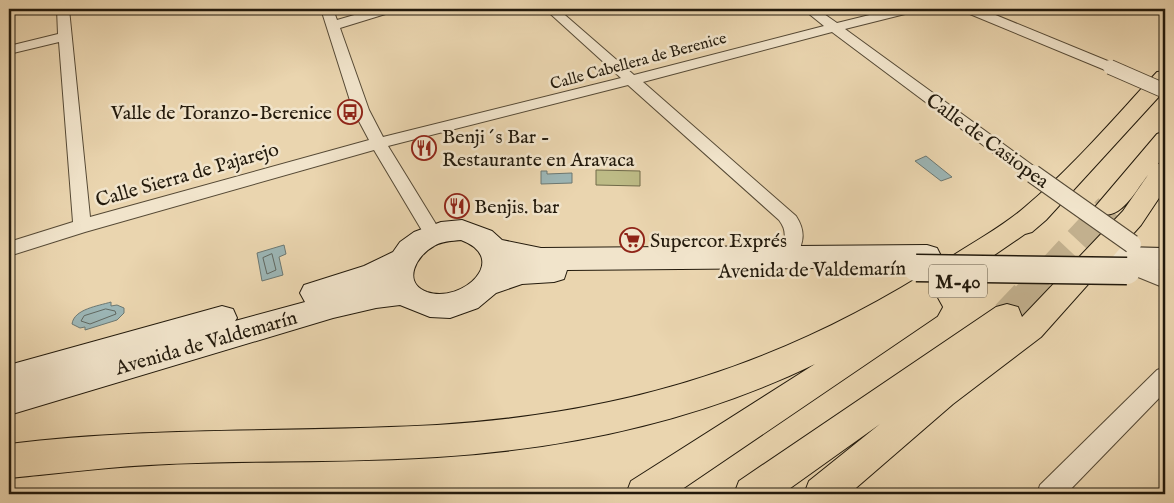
<svg xmlns="http://www.w3.org/2000/svg" width="1174" height="503" viewBox="0 0 1174 503" font-family="'IM FELL English',serif">
	<style>
		.green { fill: #bdbb86; stroke: #706a49 }
		.water { fill: #9cb6b6; stroke: #6c7872 }
		.lines { fill: none; stroke-linecap: round; stroke-linejoin: round }
		.shore { stroke: #606861; stroke-width: 1 }
		.highway-tunnel-far1 { stroke: #c2b08e; stroke-width: 26; stroke-dasharray: 26 13; stroke-linecap: butt }
		.highway-tunnel { stroke: #c2b08e; stroke-width: 32; stroke-dasharray: 32 16; stroke-linecap: butt }
		.street-casing { stroke: #554935; stroke-width: 2 }
		.secondary-casing { stroke: #231a0c; stroke-width: 2 }
		.highway-casing { stroke: #231a0c; stroke-width: 2 }
		.street { fill: #f1e4cb; fill-rule: evenodd }
		.secondary { fill: #f1e4cb; fill-rule: evenodd }
		.highway { fill: #ead5af; fill-rule: evenodd }
		.street-bridge-far1-casing { stroke: #554935; stroke-width: 16; stroke-linecap: butt }
		.street-bridge-casing { stroke: #554935; stroke-width: 20; stroke-linecap: butt }
		.secondary-bridge-casing { stroke: #231a0c; stroke-width: 29; stroke-linecap: butt }
		.street-bridge-far1 { stroke: #f1e4cb; stroke-width: 14 }
		.street-bridge { stroke: #f1e4cb; stroke-width: 18 }
		.secondary-bridge { stroke: #f1e4cb; stroke-width: 26 }
		.labels { text-anchor: middle; stroke-width: 5; stroke-linejoin: round; paint-order: stroke }
		.far-street-label { font-size: 16px; fill: #231a0c; stroke: #f1e4cb }
		.shield { fill: #f1e4cb; stroke: #615745; stroke-width: 1 }
		.shield-label { font-size: 19px; font-weight: bold; fill: #231a0c }
		.poi-label { font-size: 20px; fill: #231a0c; stroke: #f1e4cb; text-anchor: start }
		.street-label { font-size: 20px; fill: #231a0c; stroke: #f1e4cb }
	</style>
	<rect width="100%" height="100%" fill="#ead5af"/>
	<filter id="stains"><feTurbulence type="fractalNoise" baseFrequency=".004" numOctaves="4"/><feColorMatrix values="0 0 0 0 .2 0 0 0 0 .09 0 0 0 0 .02 0 0 0 .5 -.17"/></filter>
	<radialGradient id="worn" r=".72"><stop offset=".6" stop-color="#630" stop-opacity="0"/><stop offset="1" stop-color="#630" stop-opacity=".3"/></radialGradient>
	<path class="green" d="M 596,170 L 640,171 L 640,186 L 596,185 Z"/>
	<g class="water">
		<path d="M 926,156 L 952,177 L 941,181 L 915,161 Z"/>
		<path d="M 541,171 L 547,171 L 547,174 L 572,173 L 572,183 L 541,184 Z"/>
		<path d="M 284,245 L 286,254 L 279,257 L 283,275 L 262,281 L 257,253 Z"/>
		<path d="M 111,302 L 111,306 L 117,305 L 124,308 L 124,313 L 117,320 L 85,330 L 85,327 L 80,328 L 72,324 C 74,309 98,306 111,302 Z"/>
	</g>
	<g class="lines">
		<g class="shore">
			<path d="M 272,254 L 276,270 L 267,274 L 263,258 Z"/>
			<path d="M 106,309 L 115,311 L 116,314 L 90,324 L 81,321 L 84,316 Z"/>
		</g>
		<path class="highway-tunnel-far1" d="M 1024,297 L 1108,207"/>
		<path class="highway-tunnel" d="M 1007,316 L 1026,296"/>
		<defs>
			<g id="street">
				<path d="M 57,9 L 69,9 L 90,217 L 369,140 L 353,110 L 321,9 L 333,9 L 337,20 L 375,9 L 393,9 L 392,12 L 340,28 L 369,110 L 383,137 L 621,78 L 545,9 L 558,9 L 634,75 L 824,26 L 803,9 L 817,9 L 837,23 L 894,9 L 914,9 L 913,12 L 845,29 L 1039,170 L 1041,174 L 1039,178 L 1027,178 L 832,32 L 643,82 L 796,216 C 807,233 803,244 794,261 L 787,263 L 780,261 L 778,256 C 784,242 789,233 779,220 L 628,85 L 388,146 L 442,234 L 439,239 L 433,241 L 427,239 L 374,150 L 85,232 L 9,256 L 9,242 L 73,222 L 59,42 L 9,54 L 9,46 L 58,34 Z"/>
				<path d="M 964,9 L 981,9 L 1115,64 L 1117,67 L 1110,71 L 1105,70 L 965,12 Z"/>
				<path d="M 1145,264 L 1165,272 L 1165,288 L 1138,277 L 1135,272 L 1138,267 Z"/>
				<path d="M 1165,367 L 1165,392 L 1066,494 L 1037,494 L 1040,485 L 1157,370 Z"/>
			</g>
			<g id="secondary">
				<path d="M 462,220 L 492,231 L 502,240 L 541,248 L 927,245 L 937,248 L 941,256 L 937,264 L 927,267 L 567,270 L 564,279 L 554,282 L 522,284 L 496,293 L 478,308 L 450,318 L 430,317 L 400,305 L 376,308 L 333,318 L 9,415 L 9,365 L 222,306 L 233,309 L 237,318 L 235,321 L 305,302 L 300,293 L 304,285 L 364,266 L 393,252 L 400,242 L 414,232 L 441,222 ZM 461,240 C 511,259 462,304 427,292 C 401,282 417,255 434,246 C 442,241 451,241 461,240 Z"/>
				<path d="M 1121,247 L 1165,248 L 1165,270 L 1121,269 L 1111,266 L 1107,258 L 1111,250 Z"/>
			</g>
			<g id="highway">
				<path d="M 1165,71 L 1165,90 L 1046,220 L 1032,232 L 1025,234 L 933,297 L 937,298 L 942,307 L 937,316 L 675,494 L 626,494 L 631,481 L 815,364 C 698,421 566,449 437,457 C 348,463 258,460 169,464 C 115,466 62,473 9,478 L 9,444 C 152,426 294,433 437,425 C 629,413 785,364 946,260 C 972,243 1002,227 1025,207 C 1073,167 1114,118 1157,72 Z"/>
				<path d="M 1165,131 L 1165,154 L 1158,164 L 1165,162 L 1165,189 L 1141,225 L 1041,337 L 953,404 L 849,494 L 804,494 L 809,481 L 880,424 L 782,494 L 734,494 L 739,481 L 996,307 L 1007,304 L 1018,307 L 1022,317 L 1123,211 L 1148,175 C 1135,191 1122,220 1099,214 L 1095,207 L 1157,134 Z"/>
			</g>
		</defs>
		<use href="#street" class="street-casing"/>
		<use href="#secondary" class="secondary-casing"/>
		<use href="#highway" class="highway-casing"/>
		<use href="#street" class="street"/>
		<use href="#secondary" class="secondary"/>
		<use href="#highway" class="highway"/>
		<defs>
			<path id="street-bridge-far1" d="M 1110,67 L 1165,91"/>
			<path id="street-bridge" d="M 1033,174 L 1132,244"/>
			<path id="secondary-bridge" d="M 916,268 L 1127,271"/>
		</defs>
		<use href="#street-bridge-far1" class="street-bridge-far1-casing"/>
		<use href="#street-bridge" class="street-bridge-casing"/>
		<use href="#secondary-bridge" class="secondary-bridge-casing"/>
		<use href="#street-bridge-far1" class="street-bridge-far1"/>
		<use href="#street-bridge" class="street-bridge"/>
		<use href="#secondary-bridge" class="secondary-bridge"/>
	</g>
	<defs>
		<symbol id="bus-ring" viewBox="-11 -11 22 22"><circle r="9.5" fill="#f1e4cb" stroke="#8f2418" stroke-width="1.5"/><path d="M-5-6H5V4H4V6H2V4H-2V6H-4V4H-5ZM-3.5-4V0h7V-4ZM-3.5 1.2v1.5H-2V1.2ZM2 1.2v1.5H3.5V1.2Z" fill="#8f2418"/></symbol>
		<symbol id="restaurant-ring" viewBox="-11 -11 22 22"><circle r="9.5" fill="#f1e4cb" stroke="#8f2418" stroke-width="1.5"/><path d="M-5-6h1v4h1v-4h1v4h1v-4h1v5L-1.5 .5V6h-2V.5L-5-1ZM5-6V6H3V1.5H1.5Q1.5-4 5-6Z" fill="#8f2418"/></symbol>
		<symbol id="supermarket-ring" viewBox="-11 -11 22 22"><circle r="9.5" fill="#f1e4cb" stroke="#8f2418" stroke-width="1.5"/><path d="M-6-5.5h2.5l.6 2H6L4.5 2H-2.5L-4.4-4H-6ZM-1.5 3.2a1.3 1.3 0 1 0 .1 0ZM3 3.2a1.3 1.3 0 1 0 .1 0Z" fill="#8f2418"/></symbol>
	</defs>
	<g fill-rule="evenodd">
		<use href="#bus-ring" x="336" y="98" width="28" height="28"/>
		<use href="#restaurant-ring" x="410" y="134" width="28" height="28"/>
		<use href="#restaurant-ring" x="443" y="192" width="28" height="28"/>
		<use href="#supermarket-ring" x="618" y="226" width="28" height="28"/>
	</g>
	<g class="labels">
		<g class="far-street-label">
			<text transform="translate(638 60) rotate(-15)" y="6">Calle Cabellera de Berenice</text>
		</g>
		<rect class="shield" x="929" y="264.5" width="58" height="33" rx="4"/>
		<g class="shield-label">
			<text x="958" y="288">M-40</text>
		</g>
		<g class="poi-label">
			<text x="332" y="119" text-anchor="end">Valle de Toranzo-Berenice</text>
			<text x="442" y="143">Benji´s Bar -<tspan x="442" dy="23">Restaurante en Aravaca</tspan></text>
			<text x="474" y="213">Benjis. bar</text>
			<text x="650" y="247">Supercor Exprés</text>
		</g>
		<g class="street-label">
			<text transform="translate(988 140) rotate(36)" y="7">Calle de Casiopea</text>
			<text transform="translate(187 174) rotate(-16)" y="7">Calle Sierra de Pajarejo</text>
			<text transform="translate(812 269) rotate(-1)" y="7">Avenida de Valdemarín</text>
			<text transform="translate(206 342) rotate(-16)" y="7">Avenida de Valdemarín</text>
		</g>
	</g>
	<rect width="1174" height="503" fill="none" stroke="#ead5af" stroke-width="30"/>
	<rect x="10" y="10" width="1154" height="483" fill="none" stroke="#231a0c" stroke-width="2.5"/>
	<rect x="15" y="15" width="1144" height="473" fill="none" stroke="#231a0c"/>
	<rect width="100%" height="100%" filter="url(#stains)"/>
	<rect width="100%" height="100%" fill="url(#worn)"/>
</svg>
